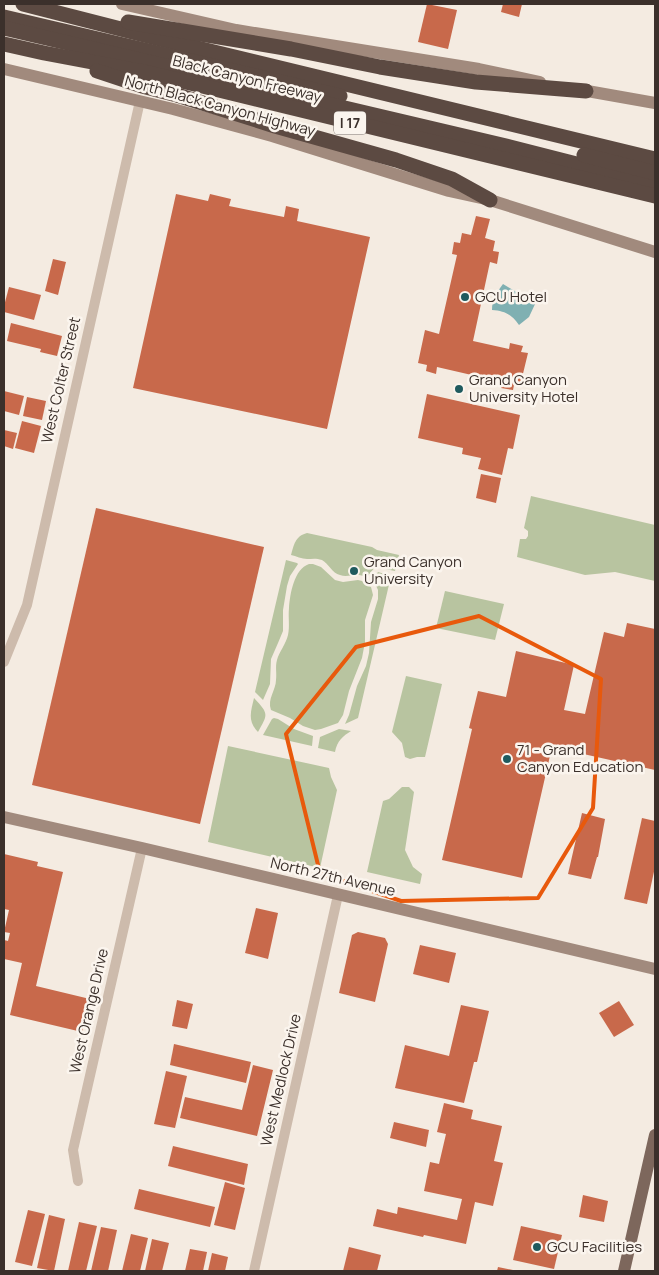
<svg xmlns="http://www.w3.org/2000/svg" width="659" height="1275" viewBox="0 0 659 1275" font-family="Manrope,sans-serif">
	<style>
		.green { fill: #b8c4a0 }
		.water { fill: #7fb0b2 }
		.building { fill: #c8694b }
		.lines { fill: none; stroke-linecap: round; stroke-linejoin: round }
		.street { stroke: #cdbbac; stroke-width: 10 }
		.secondary { stroke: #a18a7d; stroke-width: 12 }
		.primary { stroke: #7d675c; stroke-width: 12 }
		.highway { stroke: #5c4a42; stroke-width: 15 }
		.marked { fill: none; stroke: #e8590c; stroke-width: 4; stroke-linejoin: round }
		.poi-dot { fill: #1f5a5e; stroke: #fbf5ee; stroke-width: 2 }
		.labels { text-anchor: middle; stroke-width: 5; stroke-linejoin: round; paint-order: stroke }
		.shield { fill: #fbf5ee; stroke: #756b66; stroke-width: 1 }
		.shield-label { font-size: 14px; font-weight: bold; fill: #3b302b }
		.street-label { font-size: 15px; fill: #3b302b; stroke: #fbf5ee }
		.poi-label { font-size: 15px; fill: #3b302b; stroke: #fbf5ee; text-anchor: start }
	</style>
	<rect width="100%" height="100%" fill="#f4ebe1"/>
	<g class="green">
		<path d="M 531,496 L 655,525 L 655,581 L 615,572 L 585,575 L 517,557 L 520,539 L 526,539 L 528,536 L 528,531 L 524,528 Z"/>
		<path d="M 307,533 L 372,547 L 377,550 L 399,555 L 395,571 L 375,567 L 367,577 C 355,572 349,578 340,575 C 332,573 329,564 322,560 C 316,558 312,559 307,559 C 302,559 296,556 291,555 C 294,545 295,536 307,533 Z"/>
		<path d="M 286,560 L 297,563 L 298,564 L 290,576 L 287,586 L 283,610 L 283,631 L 278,643 L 271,659 L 270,684 L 263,700 L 255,692 Z"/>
		<path d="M 309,564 L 313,564 L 321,567 L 335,580 L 343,582 L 358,580 L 362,581 L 371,587 L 373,595 L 365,620 L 365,642 L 362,658 L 349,691 L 343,715 L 338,723 L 321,729 L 315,730 L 303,726 L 290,718 L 271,710 C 267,699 276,690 276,680 C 277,673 275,667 277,660 C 279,652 286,644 288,635 C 290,626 288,617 289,608 C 290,594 294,569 309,564 Z"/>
		<path d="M 378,572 L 391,576 L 358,718 L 345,724 L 349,715 L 357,686 L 366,666 L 369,653 L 371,622 L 378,599 L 378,590 L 373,579 Z"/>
		<path d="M 445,591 L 504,604 L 495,640 L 436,628 Z"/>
		<path d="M 406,676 L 442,684 L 425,757 L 417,757 L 410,759 L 405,757 L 402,743 L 392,732 Z"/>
		<path d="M 254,698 C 269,714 268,714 258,732 C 247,721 251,711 254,698 Z"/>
		<path d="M 274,718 L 278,719 L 294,729 L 313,736 L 312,746 L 263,735 L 272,719 Z"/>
		<path d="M 339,729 L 351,731 C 343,736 337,741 335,752 L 318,748 L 320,737 Z"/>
		<path d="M 228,746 L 329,768 L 331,777 L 337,790 L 320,868 L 208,842 Z"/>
		<path d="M 402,787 L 409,787 L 414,792 L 405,850 L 413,867 L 422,874 L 420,884 L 367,872 L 383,801 L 389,799 Z"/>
	</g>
	<path class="water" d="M 503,284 L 528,299 L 536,302 L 529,317 L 519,325 C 511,314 505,311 492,310 C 492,300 497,292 503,284 Z"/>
	<g class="building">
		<path d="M 427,4 L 457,10 L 448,49 L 418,42 Z"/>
		<path d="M 503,4 L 522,4 L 519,17 L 501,12 Z"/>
		<path d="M 176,194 L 208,201 L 210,194 L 231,199 L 229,206 L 284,217 L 286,206 L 299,209 L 297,221 L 370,237 L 327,429 L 133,388 Z"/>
		<path d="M 476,216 L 490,219 L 485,238 L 495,241 L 493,251 L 499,252 L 497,264 L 490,262 L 473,341 L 509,349 L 510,343 L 523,346 L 521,352 L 528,353 L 520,386 L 514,385 L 513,390 L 501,388 L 502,382 L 437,367 L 436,374 L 426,371 L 427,365 L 418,363 L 425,330 L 439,334 L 457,255 L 452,254 L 454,242 L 460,243 L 462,233 L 471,235 Z"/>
		<path d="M 53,259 L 66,262 L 58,295 L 45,291 Z"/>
		<path d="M 9,287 L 41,295 L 34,320 L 4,312 L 4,306 Z"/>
		<path d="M 11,323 L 62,336 L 57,356 L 40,352 L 41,349 L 7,341 Z"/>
		<path d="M 4,391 L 24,396 L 19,415 L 4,411 Z"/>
		<path d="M 427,394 L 520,415 L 513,449 L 508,448 L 502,475 L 478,469 L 481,458 L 462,454 L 463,448 L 418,438 Z"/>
		<path d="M 27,397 L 46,401 L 42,420 L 23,416 Z"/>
		<path d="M 22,421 L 41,426 L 34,453 L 15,448 Z"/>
		<path d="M 4,430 L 17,433 L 13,449 L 4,446 Z"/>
		<path d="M 481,474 L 501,478 L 496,503 L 476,498 Z"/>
		<path d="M 96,508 L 264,547 L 200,824 L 32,785 Z"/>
		<path d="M 627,623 L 655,629 L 655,770 L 552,747 L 522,878 L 442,860 L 472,729 L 469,728 L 478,691 L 506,697 L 516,651 L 574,665 L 564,710 L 585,714 L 604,632 L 624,637 Z"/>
		<path d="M 582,813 L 605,819 L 598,857 L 597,857 L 591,879 L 568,874 Z"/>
		<path d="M 642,818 L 655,821 L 655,867 L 647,904 L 624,899 Z"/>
		<path d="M 4,854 L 38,862 L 37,866 L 63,872 L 36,986 L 90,999 L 82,1032 L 10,1015 L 22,963 L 4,959 L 4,940 L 8,941 L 10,933 L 4,932 L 9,910 L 4,909 Z"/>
		<path d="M 256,908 L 278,913 L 268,959 L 245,953 Z"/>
		<path d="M 358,932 L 385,938 L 388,944 L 375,1002 L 339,993 L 352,935 Z"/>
		<path d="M 420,945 L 456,953 L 449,983 L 413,974 Z"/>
		<path d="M 177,1000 L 193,1004 L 187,1029 L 172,1026 Z"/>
		<path d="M 619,1001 L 634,1025 L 614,1037 L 599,1013 Z"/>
		<path d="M 461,1005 L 489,1011 L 477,1062 L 474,1062 L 464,1103 L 395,1088 L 405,1045 L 449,1056 Z"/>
		<path d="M 174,1044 L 251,1062 L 246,1083 L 170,1065 Z"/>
		<path d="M 253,1065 L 273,1070 L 257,1136 L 180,1118 L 185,1097 L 242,1110 Z"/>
		<path d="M 166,1071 L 187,1076 L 175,1128 L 154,1124 Z"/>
		<path d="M 444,1103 L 473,1110 L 471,1119 L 502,1126 L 494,1161 L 503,1163 L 493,1206 L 475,1202 L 466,1244 L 424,1235 L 423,1237 L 373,1226 L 377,1209 L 397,1214 L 398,1207 L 457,1220 L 462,1199 L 424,1191 L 430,1162 L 439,1164 L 446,1134 L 437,1132 Z"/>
		<path d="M 394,1122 L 429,1130 L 426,1147 L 390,1138 Z"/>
		<path d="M 173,1146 L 248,1164 L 244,1185 L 168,1166 Z"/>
		<path d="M 225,1182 L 245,1188 L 235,1230 L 214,1225 Z"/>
		<path d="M 139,1189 L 215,1207 L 210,1227 L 134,1209 Z"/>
		<path d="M 583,1195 L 608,1201 L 604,1222 L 579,1217 Z"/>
		<path d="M 28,1210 L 45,1214 L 32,1266 L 15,1262 Z"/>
		<path d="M 49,1215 L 65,1219 L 54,1271 L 37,1268 Z"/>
		<path d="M 79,1222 L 97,1226 L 86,1271 L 68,1271 Z"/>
		<path d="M 521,1226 L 562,1235 L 554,1269 L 513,1260 Z"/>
		<path d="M 101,1227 L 117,1230 L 108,1271 L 91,1271 Z"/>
		<path d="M 131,1234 L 148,1238 L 140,1271 L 122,1271 Z"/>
		<path d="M 152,1239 L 169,1243 L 162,1271 L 145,1271 Z"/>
		<path d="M 349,1247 L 381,1255 L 377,1271 L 343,1271 Z"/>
		<path d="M 190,1249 L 207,1252 L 203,1271 L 185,1271 Z"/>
		<path d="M 212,1253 L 228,1257 L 225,1271 L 208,1271 Z"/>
		<path d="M 498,1267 L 513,1270 L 513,1271 L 497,1271 Z"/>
	</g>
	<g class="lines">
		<g class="street">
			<path d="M 4,662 L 27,605 L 140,101"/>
			<path d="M 78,1181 L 73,1150 L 142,848"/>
			<path d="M 254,1271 L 338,895"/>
		</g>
		<g class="secondary">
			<path d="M 122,4 L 236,30 L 479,69 L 540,82"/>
			<path d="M 4,69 L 173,109 L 272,136 L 449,191 L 490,200 L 655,252"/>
			<path d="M 576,89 L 655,103"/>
			<path d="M 4,817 L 142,848 L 655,969"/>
		</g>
		<path class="primary" d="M 624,1271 L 655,1135"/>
		<g class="highway">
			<path d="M 23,4 L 156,38 L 655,159"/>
			<path d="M 4,17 L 340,96"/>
			<path d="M 128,22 L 291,49 L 380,67 L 476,82 L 586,91"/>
			<path d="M 4,28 L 510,147 L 655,184"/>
			<path d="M 4,44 L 44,53 L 145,72 L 655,196"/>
			<path d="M 97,71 L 142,86 L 177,95 L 275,126 L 396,160 L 452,179 L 490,200"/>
			<path d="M 584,155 L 655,173"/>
		</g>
	</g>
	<path class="marked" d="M 479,616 L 601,679 L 593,808 L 538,898 L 401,901 L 320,873 L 286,734 L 356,647 Z"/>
	<g class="poi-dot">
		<circle cx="465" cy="297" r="5"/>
		<circle cx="459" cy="389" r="5"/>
		<circle cx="354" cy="571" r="5"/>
		<circle cx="507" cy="759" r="5"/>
		<circle cx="537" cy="1247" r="5"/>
	</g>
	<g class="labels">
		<rect class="shield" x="334" y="111.5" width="32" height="23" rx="4"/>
		<g class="shield-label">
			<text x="350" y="128">I 17</text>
		</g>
		<g class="street-label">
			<text transform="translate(247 79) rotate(14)" y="5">Black Canyon Freeway</text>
			<text transform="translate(220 106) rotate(15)" y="5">North Black Canyon Highway</text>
			<text transform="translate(61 380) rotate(-77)" y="5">West Colter Street</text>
			<text transform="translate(333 877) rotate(13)" y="5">North 27th Avenue</text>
			<text transform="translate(89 1011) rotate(-77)" y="5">West Orange Drive</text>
			<text transform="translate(281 1080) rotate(-77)" y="5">West Medlock Drive</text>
		</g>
		<g class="poi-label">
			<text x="475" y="302">GCU Hotel</text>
			<text x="469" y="385">Grand Canyon<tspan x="469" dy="17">University Hotel</tspan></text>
			<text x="364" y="567">Grand Canyon<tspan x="364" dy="17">University</tspan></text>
			<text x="517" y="755">71 - Grand<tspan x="517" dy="17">Canyon Education</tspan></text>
			<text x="547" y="1252">GCU Facilities</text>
		</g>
	</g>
	<rect width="659" height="1275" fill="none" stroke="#3b302b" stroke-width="10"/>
</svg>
